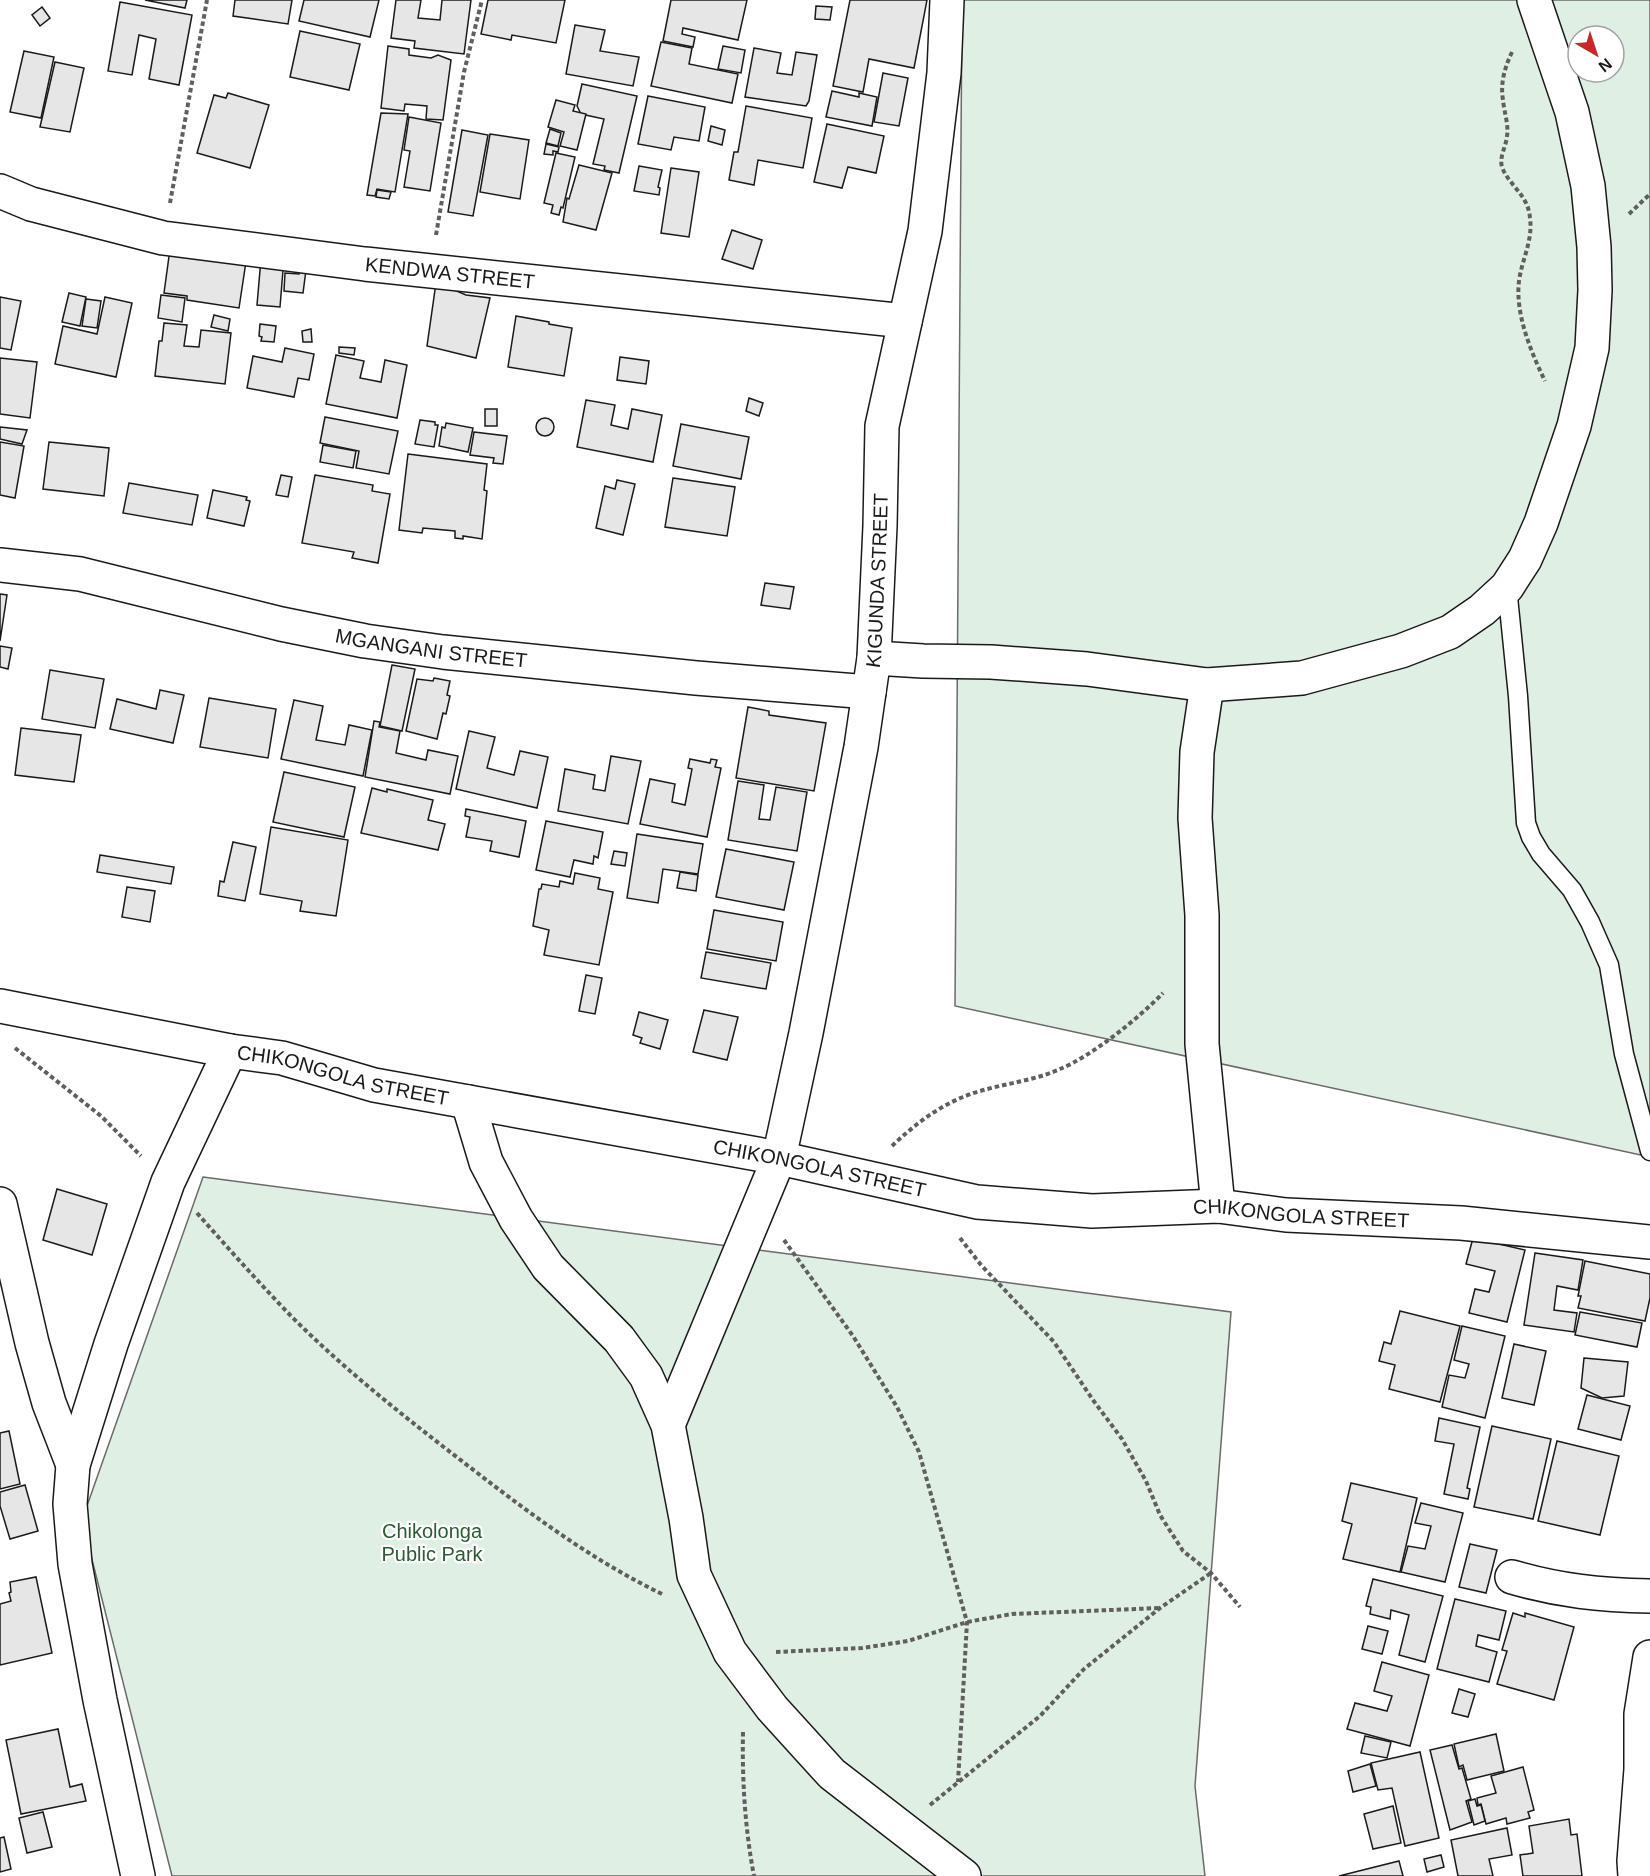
<svg xmlns="http://www.w3.org/2000/svg" width="1650" height="1876" viewBox="0 0 1650 1876" font-family="Arial,sans-serif">
	<style>
		.green { fill: #e0efe3; stroke: #6a6a6a; stroke-width: 1.5; fill-rule: evenodd }
		.building { fill: #e6e6e6; stroke: #1a1a1a; stroke-width: 1.5 }
		.lines { fill: none; stroke-linecap: round; stroke-linejoin: round }
		.service-casing { stroke: #1a1a1a; stroke-width: 21 }
		.minor-casing { stroke: #1a1a1a; stroke-width: 36 }
		.path { stroke: #5f5f5f; stroke-width: 4; stroke-dasharray: 4.5 3; stroke-linecap: butt }
		.service { stroke: #fff; stroke-width: 18 }
		.minor { stroke: #fff; stroke-width: 33 }
		.labels { text-anchor: middle; stroke-width: 4.5; stroke-linejoin: round; paint-order: stroke }
		.street-label { font-size: 20px; fill: #1a1a1a; stroke: #fff }
		.park-label { font-size: 20px; fill: #2b5a34; stroke: #fff }
	</style>
	<rect width="100%" height="100%" fill="#fff"/>
	<g class="green">
		<path d="M 962,0 L 1650,0 L 1650,1157 L 955,1006 ZM 1578,36 L 1614,36 L 1614,72 L 1578,72 Z"/>
		<path d="M 203,1177 L 1231,1312 L 1195,1786 L 1205,1876 L 172,1876 L 82,1520 Z"/>
	</g>
	<g class="building">
		<path d="M 145,0 L 187,0 L 185,8 Z"/>
		<path d="M 235,0 L 292,0 L 288,24 L 233,16 Z"/>
		<path d="M 304,0 L 379,0 L 370,37 L 299,21 Z"/>
		<path d="M 396,0 L 421,0 L 418,18 L 440,20 L 442,0 L 471,0 L 464,54 L 414,48 L 415,41 L 391,38 Z"/>
		<path d="M 488,0 L 565,0 L 556,43 L 512,35 L 511,40 L 481,34 Z"/>
		<path d="M 671,0 L 747,0 L 738,40 L 683,28 L 682,34 L 695,37 L 693,47 L 663,41 Z"/>
		<path d="M 850,0 L 927,0 L 914,68 L 869,59 L 863,92 L 833,86 Z"/>
		<path d="M 120,2 L 192,15 L 179,85 L 149,79 L 156,39 L 139,35 L 132,75 L 108,71 Z"/>
		<path d="M 816,6 L 832,7 L 830,20 L 815,19 Z"/>
		<path d="M 42,7 L 50,18 L 40,26 L 32,15 Z"/>
		<path d="M 575,25 L 605,30 L 600,51 L 639,57 L 633,86 L 566,74 Z"/>
		<path d="M 300,31 L 360,44 L 349,90 L 290,77 Z"/>
		<path d="M 661,42 L 692,48 L 689,64 L 738,74 L 732,103 L 651,86 Z"/>
		<path d="M 388,46 L 409,49 L 409,55 L 431,58 L 438,55 L 451,60 L 443,120 L 426,119 L 427,106 L 405,104 L 404,111 L 381,108 Z"/>
		<path d="M 723,46 L 745,50 L 741,73 L 718,69 Z"/>
		<path d="M 754,48 L 781,53 L 777,73 L 792,75 L 796,52 L 817,55 L 809,101 L 806,106 L 745,97 Z"/>
		<path d="M 24,51 L 54,57 L 41,118 L 10,112 Z"/>
		<path d="M 55,62 L 84,68 L 70,132 L 40,127 Z"/>
		<path d="M 883,73 L 908,78 L 899,126 L 874,122 Z"/>
		<path d="M 582,84 L 637,96 L 619,173 L 604,170 L 605,166 L 593,164 L 604,119 L 581,114 L 577,106 Z"/>
		<path d="M 832,91 L 859,97 L 859,93 L 877,97 L 872,126 L 826,117 Z"/>
		<path d="M 228,93 L 269,105 L 250,168 L 197,153 L 214,95 L 226,98 Z"/>
		<path d="M 648,96 L 705,107 L 699,141 L 674,137 L 671,150 L 638,144 Z"/>
		<path d="M 556,100 L 575,105 L 573,111 L 586,114 L 577,150 L 560,146 L 564,132 L 548,127 Z"/>
		<path d="M 746,106 L 812,118 L 803,168 L 758,160 L 754,185 L 729,180 L 734,152 L 738,152 Z"/>
		<path d="M 381,113 L 408,114 L 395,192 L 377,189 L 375,196 L 367,195 Z"/>
		<path d="M 409,117 L 441,123 L 430,191 L 404,187 L 410,151 L 404,150 Z"/>
		<path d="M 827,124 L 884,136 L 876,173 L 848,167 L 842,188 L 814,182 Z"/>
		<path d="M 711,126 L 725,130 L 722,145 L 708,141 Z"/>
		<path d="M 550,129 L 561,133 L 558,146 L 546,143 Z"/>
		<path d="M 462,130 L 488,135 L 473,216 L 448,212 Z"/>
		<path d="M 490,134 L 529,140 L 520,199 L 480,192 Z"/>
		<path d="M 546,144 L 559,147 L 558,152 L 553,151 L 553,155 L 544,154 Z"/>
		<path d="M 556,153 L 575,157 L 563,208 L 561,207 L 559,215 L 551,213 L 553,205 L 544,203 Z"/>
		<path d="M 579,165 L 612,173 L 596,230 L 563,222 L 567,198 L 569,199 Z"/>
		<path d="M 639,166 L 662,170 L 658,187 L 660,188 L 659,195 L 634,191 Z"/>
		<path d="M 671,168 L 699,172 L 689,237 L 661,233 Z"/>
		<path d="M 377,190 L 391,192 L 389,199 L 376,197 Z"/>
		<path d="M 732,230 L 762,240 L 753,269 L 722,259 Z"/>
		<path d="M 170,249 L 247,255 L 239,308 L 187,300 L 187,296 L 164,293 Z"/>
		<path d="M 261,259 L 283,270 L 280,307 L 257,305 Z"/>
		<path d="M 300,270 L 306,270 L 303,293 L 284,291 L 285,273 L 299,274 Z"/>
		<path d="M 436,283 L 453,288 L 454,290 L 466,295 L 490,298 L 476,358 L 427,346 Z"/>
		<path d="M 69,293 L 86,297 L 80,326 L 62,322 Z"/>
		<path d="M 161,295 L 185,298 L 182,322 L 158,318 Z"/>
		<path d="M 0,297 L 21,301 L 11,350 L 0,348 Z"/>
		<path d="M 105,297 L 132,303 L 116,377 L 55,364 L 63,326 L 97,334 Z"/>
		<path d="M 86,299 L 101,301 L 97,328 L 82,326 Z"/>
		<path d="M 214,315 L 230,319 L 228,331 L 211,327 Z"/>
		<path d="M 516,316 L 549,322 L 549,324 L 572,328 L 564,376 L 508,367 Z"/>
		<path d="M 164,323 L 187,325 L 184,346 L 199,347 L 201,330 L 231,333 L 225,384 L 155,376 L 159,341 L 162,341 Z"/>
		<path d="M 260,324 L 276,326 L 274,342 L 261,341 L 262,337 L 259,336 Z"/>
		<path d="M 311,329 L 312,342 L 303,342 L 302,331 Z"/>
		<path d="M 339,347 L 355,348 L 354,355 L 339,353 Z"/>
		<path d="M 285,348 L 314,354 L 309,380 L 298,378 L 294,397 L 247,388 L 253,356 L 282,362 Z"/>
		<path d="M 336,355 L 364,361 L 360,378 L 381,382 L 385,360 L 407,365 L 397,418 L 326,404 Z"/>
		<path d="M 620,357 L 649,361 L 646,384 L 617,380 Z"/>
		<path d="M 0,358 L 37,362 L 30,418 L 0,414 Z"/>
		<path d="M 749,398 L 763,403 L 759,416 L 746,411 Z"/>
		<path d="M 586,400 L 615,405 L 611,425 L 628,429 L 632,409 L 662,415 L 653,462 L 577,447 Z"/>
		<rect x="485" y="409" width="12" height="17"/>
		<path d="M 325,417 L 398,431 L 389,474 L 356,468 L 359,451 L 320,443 Z"/>
		<circle cx="545" cy="427" r="9"/>
		<path d="M 420,420 L 435,422 L 435,425 L 438,425 L 434,447 L 415,444 Z"/>
		<path d="M 446,423 L 473,428 L 468,452 L 439,446 L 442,427 L 445,428 Z"/>
		<path d="M 681,424 L 749,437 L 741,479 L 673,466 Z"/>
		<path d="M 0,427 L 27,430 L 22,444 L 0,439 Z"/>
		<path d="M 474,432 L 507,436 L 503,464 L 493,463 L 494,458 L 470,455 Z"/>
		<path d="M 0,442 L 24,446 L 15,498 L 0,495 Z"/>
		<path d="M 49,442 L 109,448 L 104,496 L 43,489 Z"/>
		<path d="M 323,445 L 356,451 L 353,468 L 320,462 Z"/>
		<path d="M 408,454 L 487,464 L 484,490 L 487,491 L 482,539 L 463,536 L 463,539 L 455,538 L 455,531 L 423,528 L 422,533 L 399,530 Z"/>
		<path d="M 281,475 L 292,477 L 288,497 L 276,495 Z"/>
		<path d="M 315,475 L 373,485 L 372,491 L 390,494 L 378,563 L 352,558 L 354,552 L 302,543 Z"/>
		<path d="M 673,478 L 735,487 L 727,536 L 665,527 Z"/>
		<path d="M 617,480 L 635,484 L 623,535 L 596,528 L 605,486 L 615,489 Z"/>
		<path d="M 129,483 L 198,495 L 192,525 L 123,513 Z"/>
		<path d="M 213,490 L 247,497 L 246,500 L 250,501 L 244,526 L 207,518 Z"/>
		<path d="M 765,583 L 794,587 L 790,609 L 761,605 Z"/>
		<path d="M 0,594 L 7,595 L 0,641 Z"/>
		<path d="M 0,646 L 12,648 L 8,669 L 0,667 Z"/>
		<path d="M 392,665 L 415,669 L 402,731 L 380,726 Z"/>
		<path d="M 50,670 L 104,679 L 95,728 L 42,719 Z"/>
		<path d="M 434,678 L 450,681 L 447,695 L 450,696 L 446,714 L 443,713 L 437,739 L 406,731 L 417,679 L 433,681 Z"/>
		<path d="M 160,690 L 184,695 L 173,743 L 110,729 L 117,699 L 156,709 Z"/>
		<path d="M 209,698 L 276,709 L 268,758 L 200,747 Z"/>
		<path d="M 294,700 L 323,706 L 316,740 L 345,745 L 349,725 L 372,730 L 363,776 L 281,759 Z"/>
		<path d="M 748,707 L 769,711 L 769,715 L 826,723 L 814,791 L 736,778 Z"/>
		<path d="M 374,721 L 380,722 L 379,727 L 400,731 L 396,753 L 426,760 L 428,750 L 458,756 L 450,794 L 365,777 Z"/>
		<path d="M 21,728 L 81,735 L 74,782 L 15,775 Z"/>
		<path d="M 469,731 L 495,737 L 487,768 L 514,775 L 520,751 L 548,757 L 537,808 L 456,789 Z"/>
		<path d="M 611,756 L 641,761 L 628,824 L 558,811 L 565,769 L 595,775 L 593,789 L 605,791 Z"/>
		<path d="M 690,759 L 710,763 L 711,759 L 717,760 L 715,767 L 721,768 L 707,837 L 640,824 L 650,779 L 675,784 L 672,802 L 685,805 L 692,769 L 688,768 Z"/>
		<path d="M 284,772 L 355,787 L 344,837 L 273,822 Z"/>
		<path d="M 738,781 L 764,785 L 759,819 L 770,820 L 776,787 L 807,792 L 797,851 L 728,840 Z"/>
		<path d="M 372,788 L 387,792 L 387,789 L 433,800 L 428,820 L 445,824 L 438,850 L 361,833 Z"/>
		<path d="M 466,809 L 526,821 L 519,857 L 490,851 L 492,841 L 466,837 L 470,817 L 465,816 Z"/>
		<path d="M 546,821 L 603,832 L 598,858 L 594,856 L 593,864 L 574,860 L 570,877 L 536,870 Z"/>
		<path d="M 271,827 L 348,840 L 336,916 L 300,911 L 302,901 L 260,894 Z"/>
		<path d="M 637,834 L 703,844 L 698,874 L 663,869 L 658,903 L 627,898 Z"/>
		<path d="M 233,842 L 256,847 L 245,901 L 218,896 L 220,881 L 224,882 Z"/>
		<path d="M 726,849 L 794,862 L 784,910 L 716,897 Z"/>
		<path d="M 614,851 L 627,853 L 625,866 L 611,864 Z"/>
		<path d="M 100,855 L 174,867 L 171,884 L 97,872 Z"/>
		<path d="M 680,872 L 698,875 L 696,891 L 677,888 Z"/>
		<path d="M 575,873 L 600,878 L 598,889 L 613,892 L 599,965 L 544,955 L 549,930 L 533,926 L 539,889 L 541,889 L 542,884 L 559,887 L 560,881 L 573,884 Z"/>
		<path d="M 127,887 L 155,891 L 150,922 L 122,917 Z"/>
		<path d="M 714,910 L 783,922 L 776,961 L 707,949 Z"/>
		<path d="M 706,952 L 771,963 L 766,989 L 701,978 Z"/>
		<path d="M 586,975 L 602,978 L 595,1014 L 579,1011 Z"/>
		<path d="M 704,1010 L 738,1017 L 727,1060 L 693,1052 Z"/>
		<path d="M 639,1012 L 668,1020 L 660,1049 L 640,1043 L 642,1038 L 633,1035 Z"/>
		<path d="M 57,1189 L 107,1204 L 92,1255 L 43,1240 Z"/>
		<path d="M 1473,1238 L 1525,1250 L 1507,1322 L 1469,1313 L 1475,1289 L 1489,1292 L 1495,1271 L 1466,1264 Z"/>
		<path d="M 1535,1253 L 1583,1260 L 1578,1290 L 1557,1286 L 1554,1310 L 1577,1313 L 1574,1332 L 1524,1325 Z"/>
		<path d="M 1585,1261 L 1650,1274 L 1650,1298 L 1645,1321 L 1578,1308 L 1581,1296 L 1578,1296 Z"/>
		<path d="M 1400,1311 L 1460,1326 L 1440,1402 L 1389,1389 L 1395,1365 L 1379,1361 L 1384,1342 L 1391,1344 Z"/>
		<path d="M 1580,1312 L 1642,1323 L 1637,1347 L 1575,1335 Z"/>
		<path d="M 1462,1326 L 1505,1336 L 1485,1418 L 1442,1407 L 1449,1375 L 1465,1378 L 1469,1364 L 1454,1360 Z"/>
		<path d="M 1514,1344 L 1546,1351 L 1534,1405 L 1502,1398 Z"/>
		<path d="M 1584,1358 L 1628,1362 L 1624,1396 L 1602,1398 L 1581,1388 Z"/>
		<path d="M 1587,1395 L 1630,1406 L 1621,1440 L 1578,1429 Z"/>
		<path d="M 1439,1418 L 1480,1427 L 1467,1488 L 1470,1489 L 1468,1499 L 1444,1494 L 1454,1444 L 1435,1441 Z"/>
		<path d="M 1492,1426 L 1551,1439 L 1533,1519 L 1474,1507 Z"/>
		<path d="M 9,1431 L 20,1484 L 0,1489 L 0,1433 Z"/>
		<path d="M 1557,1441 L 1619,1456 L 1600,1535 L 1538,1521 Z"/>
		<path d="M 1351,1483 L 1417,1498 L 1400,1572 L 1343,1559 L 1352,1524 L 1342,1521 Z"/>
		<path d="M 25,1485 L 38,1531 L 10,1539 L 0,1506 L 0,1492 Z"/>
		<path d="M 1421,1503 L 1463,1513 L 1445,1582 L 1401,1572 L 1408,1546 L 1425,1549 L 1431,1526 L 1415,1523 Z"/>
		<path d="M 1470,1544 L 1497,1550 L 1486,1593 L 1459,1587 Z"/>
		<path d="M 36,1577 L 52,1653 L 0,1665 L 0,1604 L 11,1601 L 9,1593 L 11,1592 L 10,1582 Z"/>
		<path d="M 1373,1579 L 1443,1596 L 1425,1662 L 1399,1655 L 1409,1615 L 1391,1610 L 1390,1619 L 1370,1614 L 1371,1607 L 1366,1606 Z"/>
		<path d="M 1455,1599 L 1506,1611 L 1499,1640 L 1478,1635 L 1476,1646 L 1497,1652 L 1489,1682 L 1437,1669 Z"/>
		<path d="M 1513,1613 L 1525,1617 L 1525,1613 L 1574,1627 L 1554,1700 L 1497,1684 L 1507,1651 L 1502,1650 Z"/>
		<path d="M 1368,1626 L 1388,1631 L 1382,1654 L 1362,1649 Z"/>
		<path d="M 1382,1662 L 1429,1675 L 1410,1746 L 1347,1729 L 1355,1703 L 1387,1711 L 1392,1696 L 1374,1691 Z"/>
		<path d="M 1459,1689 L 1475,1694 L 1468,1717 L 1452,1713 Z"/>
		<path d="M 58,1729 L 70,1787 L 82,1784 L 86,1801 L 21,1814 L 6,1740 Z"/>
		<path d="M 1496,1734 L 1504,1771 L 1467,1780 L 1463,1765 L 1459,1767 L 1454,1744 Z"/>
		<path d="M 1365,1736 L 1391,1742 L 1387,1758 L 1361,1753 Z"/>
		<path d="M 1452,1745 L 1459,1769 L 1462,1768 L 1471,1799 L 1466,1801 L 1472,1822 L 1450,1830 L 1430,1750 Z"/>
		<path d="M 1420,1752 L 1439,1838 L 1405,1846 L 1392,1788 L 1378,1790 L 1371,1763 Z"/>
		<path d="M 1370,1764 L 1376,1786 L 1353,1792 L 1348,1771 Z"/>
		<path d="M 1523,1767 L 1534,1810 L 1528,1812 L 1530,1818 L 1507,1824 L 1506,1818 L 1486,1824 L 1481,1804 L 1478,1805 L 1477,1798 L 1496,1793 L 1491,1776 Z"/>
		<path d="M 1475,1799 L 1477,1806 L 1481,1805 L 1485,1821 L 1474,1825 L 1468,1801 Z"/>
		<path d="M 1393,1806 L 1401,1843 L 1373,1849 L 1364,1814 Z"/>
		<path d="M 43,1812 L 52,1847 L 27,1853 L 19,1818 Z"/>
		<path d="M 1569,1819 L 1571,1835 L 1577,1834 L 1582,1876 L 1523,1876 L 1520,1855 L 1533,1853 L 1529,1826 Z"/>
		<path d="M 1507,1828 L 1512,1855 L 1489,1859 L 1493,1876 L 1458,1876 L 1451,1840 Z"/>
		<path d="M 4,1837 L 11,1869 L 0,1872 L 0,1838 Z"/>
		<path d="M 1441,1855 L 1444,1867 L 1427,1872 L 1424,1859 Z"/>
		<path d="M 1399,1861 L 1403,1876 L 1339,1876 Z"/>
	</g>
	<g class="lines">
		<defs>
			<path id="service" d="M 1507,587 L 1518,696 L 1526,823 L 1531,837 L 1541,854 L 1572,890 L 1590,922 L 1609,965 L 1624,1054 L 1650,1151"/>
			<g id="minor">
				<path id="s1" d="M 0,191 L 31,204 L 163,238 L 365,264 L 905,321"/>
				<path id="s2" d="M 0,565 L 80,574 L 281,624 L 365,641 L 443,652 L 696,678 L 869,692"/>
				<path d="M 874,658 L 923,661 L 991,662 L 1087,669 L 1207,685 L 1302,678 L 1401,651 L 1450,632 L 1482,610 L 1507,587 L 1525,559 L 1541,523 L 1574,426 L 1592,348 L 1595,290 L 1594,247 L 1588,186 L 1572,112 L 1534,0"/>
				<path d="M 1207,685 L 1197,752 L 1195,818 L 1202,915 L 1202,1044 L 1218,1206"/>
				<path id="s3" d="M 0,1006 L 230,1051 L 282,1058 L 374,1085 L 779,1158 L 977,1202 L 1092,1211 L 1218,1206 L 1286,1215 L 1461,1223 L 1650,1242"/>
				<path d="M 468,1102 L 486,1162 L 516,1219 L 548,1267 L 619,1339 L 646,1376 L 668,1425 L 686,1518 L 694,1575 L 730,1652 L 772,1708 L 832,1774 L 964,1876"/>
				<path d="M 0,1204 L 32,1343 L 49,1403 L 73,1465"/>
				<path id="s4" d="M 668,1425 L 779,1158 L 806,1033 L 861,747 L 874,658 L 880,526 L 882,426 L 925,231 L 944,73 L 947,0"/>
				<path d="M 1512,1577 C 1560,1591 1600,1595 1650,1596"/>
				<path d="M 138,1876 L 100,1700 L 75,1564 L 70,1504 L 73,1465 L 111,1344 L 168,1182 L 230,1051"/>
				<path d="M 1635,1876 L 1634,1861 L 1641,1769 L 1641,1714 L 1650,1657"/>
			</g>
		</defs>
		<use href="#service" class="service-casing"/>
		<use href="#minor" class="minor-casing"/>
		<g class="path">
			<path d="M 1512,52 C 1505,67 1500,83 1503,100 C 1504,112 1509,125 1507,136 C 1506,147 1499,157 1502,167 C 1509,186 1528,194 1530,218 C 1533,241 1522,259 1519,281 C 1515,314 1531,352 1545,381"/>
			<path d="M 170,203 L 207,0"/>
			<path d="M 1629,214 L 1650,194"/>
			<path d="M 436,235 L 464,72 L 482,0"/>
			<path d="M 15,1048 L 101,1116 L 141,1156"/>
			<path d="M 892,1146 C 913,1126 936,1108 963,1097 C 994,1084 1029,1083 1060,1069 C 1092,1056 1139,1018 1163,993"/>
			<path d="M 197,1213 C 228,1248 259,1283 292,1317 C 350,1375 415,1425 480,1475 C 537,1519 596,1562 662,1594"/>
			<path d="M 960,1238 L 981,1265 L 1054,1342 L 1093,1400 L 1122,1439 L 1146,1481 L 1160,1515 L 1183,1551 L 1211,1573 L 1240,1607"/>
			<path d="M 784,1240 L 853,1336 L 897,1407 L 919,1452 L 967,1622 L 958,1782"/>
			<path d="M 776,1652 L 862,1648 L 908,1641 L 967,1622 L 1012,1614 L 1160,1608"/>
			<path d="M 743,1732 C 742,1780 745,1829 754,1876"/>
			<path d="M 930,1805 L 1040,1716 L 1084,1669 L 1160,1608 L 1211,1573"/>
		</g>
		<use href="#service" class="service"/>
		<use href="#minor" class="minor"/>
	</g>
	<g class="labels">
		<g class="street-label">
			<text dy="7" stroke="none"><textPath href="#s1" startOffset="459">KENDWA STREET</textPath></text>
			<text dy="7" stroke="none"><textPath href="#s4" startOffset="876">KIGUNDA STREET</textPath></text>
			<text dy="7" stroke="none"><textPath href="#s2" startOffset="440">MGANGANI STREET</textPath></text>
			<text dy="7" stroke="none"><textPath href="#s3" startOffset="350">CHIKONGOLA STREET</textPath></text>
			<text dy="7" stroke="none"><textPath href="#s3" startOffset="836">CHIKONGOLA STREET</textPath></text>
			<text dy="7" stroke="none"><textPath href="#s3" startOffset="1322">CHIKONGOLA STREET</textPath></text>
		</g>
		<g class="park-label">
			<text x="432" y="1538">Chikolonga<tspan x="432" dy="23">Public Park</tspan></text>
		</g>
	</g>
	<g transform="translate(1596 54) rotate(141)"><circle r="28" fill="#ffffff" stroke="#a3a3a3" stroke-width="1.5"/>
	<path d="M0-4.5L10 22L0 15L-10 22Z" fill="#c62828"/>
	<text y="-9" font-size="16" font-weight="bold" text-anchor="middle" fill="#1a1a1a">N</text>
	</g>
</svg>
